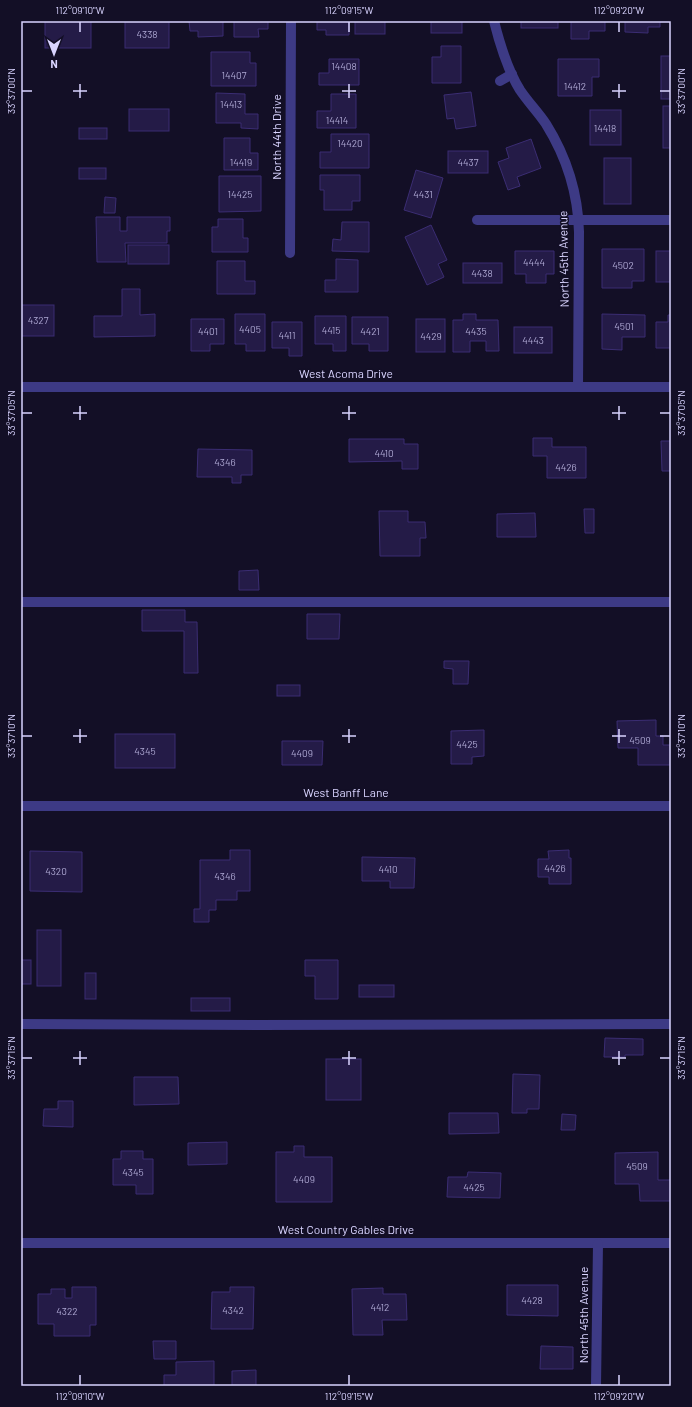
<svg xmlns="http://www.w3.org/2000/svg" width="692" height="1407" viewBox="0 0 692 1407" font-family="Barlow,sans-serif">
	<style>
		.building { fill: #241b47; stroke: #3b2d73 }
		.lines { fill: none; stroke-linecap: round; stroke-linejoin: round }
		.minor { stroke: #3d3a85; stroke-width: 10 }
		.ticks { fill: none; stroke: #d9d4ff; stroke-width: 1.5 }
		.labels { text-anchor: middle; stroke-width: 3; stroke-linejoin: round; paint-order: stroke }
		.number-label { font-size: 10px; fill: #aca6d1 }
		.street-label { font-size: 12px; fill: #d9d4ff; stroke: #130f26 }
		.neatline { fill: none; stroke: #d9d4ff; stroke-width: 1.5 }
		.ticks-label { font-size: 10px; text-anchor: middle; fill: #d9d4ff }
	</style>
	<rect width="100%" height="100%" fill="#130f26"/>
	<g class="building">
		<rect x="45" y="21" width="46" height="27"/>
		<rect x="125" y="21" width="44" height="27"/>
		<path d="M 189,21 L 223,21 L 223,36 L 198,37 L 198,31 L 190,31 Z"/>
		<path d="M 234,21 L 268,21 L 268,29 L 258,29 L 259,37 L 234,37 Z"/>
		<path d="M 317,21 L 349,21 L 349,35 L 326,35 L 326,30 L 317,30 Z"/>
		<rect x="355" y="21" width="30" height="13"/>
		<rect x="431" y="21" width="31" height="12"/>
		<rect x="521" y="21" width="37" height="7"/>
		<path d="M 571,21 L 605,21 L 605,31 L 589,31 L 589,39 L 571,39 Z"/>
		<path d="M 625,21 L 660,21 L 660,27 L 648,27 L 648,33 L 625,32 Z"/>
		<path d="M 441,46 L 461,46 L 461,83 L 432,83 L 432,57 L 441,57 Z"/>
		<path d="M 211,52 L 250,52 L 250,63 L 256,63 L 256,86 L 211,86 Z"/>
		<rect x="661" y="56" width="10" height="43"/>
		<path d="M 329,59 L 359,59 L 359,85 L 319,85 L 319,73 L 329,73 Z"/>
		<path d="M 558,59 L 599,59 L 599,77 L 592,77 L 592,96 L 558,96 Z"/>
		<path d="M 471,92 L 476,126 L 456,129 L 454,118 L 447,119 L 444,95 Z"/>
		<path d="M 216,93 L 245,94 L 245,114 L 258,114 L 258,129 L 241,128 L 241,123 L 216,123 Z"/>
		<path d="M 331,94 L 356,94 L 356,128 L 317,128 L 317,111 L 331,111 Z"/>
		<rect x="663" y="106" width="8" height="42"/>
		<rect x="129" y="109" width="40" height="22"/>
		<rect x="590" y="110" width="31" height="35"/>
		<rect x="79" y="128" width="28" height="11"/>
		<path d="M 331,134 L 369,134 L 369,168 L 320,168 L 320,152 L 331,152 Z"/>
		<path d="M 224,138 L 250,138 L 250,153 L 258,153 L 258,170 L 224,170 Z"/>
		<path d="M 531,139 L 541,168 L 517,177 L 520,186 L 508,190 L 498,162 L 509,158 L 506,148 Z"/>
		<rect x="448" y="151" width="40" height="22"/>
		<rect x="604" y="158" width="27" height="46"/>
		<rect x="79" y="168" width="27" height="11"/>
		<path d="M 416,170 L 443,178 L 431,218 L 404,210 Z"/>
		<path d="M 320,175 L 360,175 L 360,201 L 352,201 L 352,210 L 324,210 L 324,190 L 320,190 Z"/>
		<path d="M 219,176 L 261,176 L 261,211 L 219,212 Z"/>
		<path d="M 105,197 L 116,198 L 115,213 L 104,213 Z"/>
		<path d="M 96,217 L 120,217 L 120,231 L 127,231 L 127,217 L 170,217 L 170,231 L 167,231 L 167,243 L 125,243 L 126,262 L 97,262 Z"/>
		<path d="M 218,219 L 243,219 L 243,238 L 248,238 L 248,252 L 212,252 L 212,227 L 218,227 Z"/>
		<path d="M 342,222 L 369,222 L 369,252 L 332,251 L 333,239 L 341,240 Z"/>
		<path d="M 431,225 L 447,260 L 438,264 L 444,277 L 427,285 L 405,237 Z"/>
		<rect x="128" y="245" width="41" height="19"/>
		<path d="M 602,249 L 644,249 L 644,281 L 632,281 L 632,288 L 602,288 Z"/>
		<path d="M 515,251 L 554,251 L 554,274 L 546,274 L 546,283 L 526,283 L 526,274 L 515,274 Z"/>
		<rect x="656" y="251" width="15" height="31"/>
		<path d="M 336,259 L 358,260 L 358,292 L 325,292 L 325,280 L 336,280 Z"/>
		<path d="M 217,261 L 245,261 L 245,281 L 255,281 L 255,294 L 217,294 Z"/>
		<rect x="463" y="263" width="39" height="20"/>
		<path d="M 122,289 L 140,289 L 140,315 L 155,314 L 155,336 L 94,337 L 94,316 L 122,316 Z"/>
		<rect x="21" y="305" width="33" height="31"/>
		<path d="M 235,314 L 265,314 L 265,351 L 246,351 L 246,344 L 235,344 Z"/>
		<path d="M 463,314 L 476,314 L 476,320 L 498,320 L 499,351 L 486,351 L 486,341 L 470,341 L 470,352 L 453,352 L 453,320 L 463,320 Z"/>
		<path d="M 602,314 L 645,315 L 645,337 L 622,337 L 622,350 L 602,349 Z"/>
		<path d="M 668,315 L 671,315 L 671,348 L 656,348 L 656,322 L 668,322 Z"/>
		<path d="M 315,316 L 346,316 L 346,351 L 333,351 L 333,344 L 315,344 Z"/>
		<path d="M 352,317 L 388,317 L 388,351 L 369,351 L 369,344 L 352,344 Z"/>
		<path d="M 191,319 L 224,319 L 224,344 L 210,344 L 210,351 L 191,351 Z"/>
		<rect x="416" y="319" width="29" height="33"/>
		<path d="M 272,322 L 302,322 L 302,356 L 289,356 L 289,348 L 272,348 Z"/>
		<rect x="514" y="327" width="38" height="26"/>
		<path d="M 533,438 L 552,438 L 552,447 L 586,447 L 586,478 L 547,478 L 547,456 L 533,456 Z"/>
		<path d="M 349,439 L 404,439 L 404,444 L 418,444 L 418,469 L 402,469 L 402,461 L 349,462 Z"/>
		<path d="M 661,441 L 671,441 L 671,471 L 662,471 Z"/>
		<path d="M 198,449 L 252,450 L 252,475 L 241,475 L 241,483 L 232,483 L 232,477 L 197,477 Z"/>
		<path d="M 584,509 L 594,509 L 594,533 L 585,533 Z"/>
		<path d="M 379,511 L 408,511 L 408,522 L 425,522 L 426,538 L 420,538 L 420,556 L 380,556 Z"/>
		<path d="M 535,513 L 536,537 L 497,537 L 497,514 Z"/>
		<path d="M 258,570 L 259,590 L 239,590 L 239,571 Z"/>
		<path d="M 142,610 L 185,610 L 185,622 L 197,622 L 198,673 L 184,673 L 184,631 L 142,631 Z"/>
		<path d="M 307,614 L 340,614 L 339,639 L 307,639 Z"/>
		<path d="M 444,661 L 469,661 L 468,684 L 453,684 L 453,669 L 444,668 Z"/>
		<rect x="277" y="685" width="23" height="11"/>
		<path d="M 656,720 L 656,736 L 663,736 L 663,745 L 670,745 L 671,765 L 638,765 L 638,748 L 618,748 L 617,721 Z"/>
		<path d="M 484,730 L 484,756 L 472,757 L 472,764 L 451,764 L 451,731 Z"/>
		<rect x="115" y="734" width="60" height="34"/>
		<path d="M 282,741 L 323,741 L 322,765 L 282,765 Z"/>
		<path d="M 230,850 L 250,850 L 250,891 L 237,891 L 237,900 L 216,900 L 216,910 L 209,910 L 209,922 L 194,922 L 194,909 L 200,909 L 200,860 L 230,860 Z"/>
		<path d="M 569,850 L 569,858 L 571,858 L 571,884 L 549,884 L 549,877 L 538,877 L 538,859 L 549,859 L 548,851 Z"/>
		<path d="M 30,851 L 82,852 L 82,892 L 30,891 Z"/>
		<path d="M 362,857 L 415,858 L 414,888 L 390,888 L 390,881 L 362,881 Z"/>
		<rect x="37" y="930" width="24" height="56"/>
		<rect x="21" y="960" width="10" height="24"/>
		<path d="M 305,960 L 338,960 L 338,999 L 315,999 L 315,976 L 305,976 Z"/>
		<rect x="85" y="973" width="11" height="26"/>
		<rect x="359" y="985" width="35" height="12"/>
		<rect x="191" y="998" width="39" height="13"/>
		<path d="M 605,1038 L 643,1039 L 643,1055 L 625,1055 L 625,1057 L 604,1057 Z"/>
		<rect x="326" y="1059" width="35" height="41"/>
		<path d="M 513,1074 L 540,1075 L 539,1109 L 527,1109 L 527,1113 L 512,1113 Z"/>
		<path d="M 134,1077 L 178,1077 L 179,1104 L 134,1105 Z"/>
		<path d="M 58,1101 L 73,1101 L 73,1127 L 43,1126 L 44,1109 L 58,1109 Z"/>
		<path d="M 449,1113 L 498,1113 L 499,1133 L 449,1134 Z"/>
		<path d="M 562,1114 L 576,1115 L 575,1130 L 561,1130 Z"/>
		<path d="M 227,1142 L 227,1164 L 188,1165 L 188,1143 Z"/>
		<path d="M 294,1146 L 304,1146 L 304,1157 L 332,1157 L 332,1202 L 276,1202 L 276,1152 L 294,1152 Z"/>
		<path d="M 121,1151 L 143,1151 L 143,1159 L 153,1159 L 153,1194 L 136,1194 L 136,1185 L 113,1185 L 113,1159 L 121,1159 Z"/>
		<path d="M 658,1152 L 658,1180 L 671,1180 L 671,1201 L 640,1201 L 639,1184 L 615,1184 L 615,1153 Z"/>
		<path d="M 468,1172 L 501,1173 L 500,1198 L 447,1197 L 448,1177 L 467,1177 Z"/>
		<path d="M 507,1285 L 558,1285 L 558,1316 L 507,1315 Z"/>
		<path d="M 72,1287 L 96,1287 L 96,1325 L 90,1325 L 90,1336 L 54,1336 L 54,1324 L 38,1324 L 38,1294 L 51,1294 L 51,1289 L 65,1289 L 65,1298 L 72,1298 Z"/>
		<path d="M 230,1287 L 254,1287 L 253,1329 L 211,1329 L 212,1292 L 230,1292 Z"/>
		<path d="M 383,1288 L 383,1294 L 406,1294 L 407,1320 L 382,1320 L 383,1335 L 353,1335 L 352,1289 Z"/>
		<path d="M 153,1341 L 176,1341 L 176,1359 L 154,1359 Z"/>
		<path d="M 541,1346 L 573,1347 L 573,1369 L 540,1369 Z"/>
		<path d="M 214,1361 L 214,1386 L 164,1386 L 164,1375 L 176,1375 L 176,1362 Z"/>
		<path d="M 256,1370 L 256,1386 L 232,1386 L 232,1371 Z"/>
	</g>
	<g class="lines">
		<g class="minor">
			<path d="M 494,21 C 500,45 507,69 520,90 C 528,102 538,112 546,124 C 566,156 578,194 579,232 L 578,387"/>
			<path d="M 500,81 L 512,74"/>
			<path d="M 477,220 L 671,220"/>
			<path d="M 290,253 L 291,21"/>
			<path d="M 21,387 L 671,387"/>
			<path d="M 21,602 L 671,602"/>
			<path d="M 21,806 L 671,806"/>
			<path d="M 21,1024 L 253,1025 L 671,1024"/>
			<path d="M 21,1243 L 671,1243"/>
			<path d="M 596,1386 L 598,1244"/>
		</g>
	</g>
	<path class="ticks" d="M 80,22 L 80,32M 349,22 L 349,32M 619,22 L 619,32M 80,84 L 80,98M 349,84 L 349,98M 619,84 L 619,98M 22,91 L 32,91M 73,91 L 87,91M 342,91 L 356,91M 612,91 L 626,91M 660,91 L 670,91M 80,406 L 80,420M 349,406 L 349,420M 619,406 L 619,420M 22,413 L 32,413M 73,413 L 87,413M 342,413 L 356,413M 612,413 L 626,413M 660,413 L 670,413M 80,729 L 80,743M 349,729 L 349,743M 619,729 L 619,743M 22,736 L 32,736M 73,736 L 87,736M 342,736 L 356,736M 612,736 L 626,736M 660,736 L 670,736M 80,1051 L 80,1065M 349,1051 L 349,1065M 619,1051 L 619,1065M 22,1058 L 32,1058M 73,1058 L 87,1058M 342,1058 L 356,1058M 612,1058 L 626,1058M 660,1058 L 670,1058M 80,1375 L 80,1385M 349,1375 L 349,1385M 619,1375 L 619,1385"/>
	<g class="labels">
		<g class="number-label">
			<text x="147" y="38">4338</text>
			<text x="344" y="70">14408</text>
			<text x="234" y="79">14407</text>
			<text x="575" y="90">14412</text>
			<text x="231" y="108">14413</text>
			<text x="337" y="124">14414</text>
			<text x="605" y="132">14418</text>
			<text x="350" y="147">14420</text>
			<text x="241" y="166">14419</text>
			<text x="468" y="166">4437</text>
			<text x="240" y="198">14425</text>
			<text x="423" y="198">4431</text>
			<text x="534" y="266">4444</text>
			<text x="623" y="269">4502</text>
			<text x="482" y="277">4438</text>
			<text x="38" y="324">4327</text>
			<text x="624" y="330">4501</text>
			<text x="250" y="333">4405</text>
			<text x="331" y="334">4415</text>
			<text x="208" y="335">4401</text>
			<text x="370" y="335">4421</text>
			<text x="476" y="335">4435</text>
			<text x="287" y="339">4411</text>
			<text x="431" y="340">4429</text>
			<text x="533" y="344">4443</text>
			<text x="384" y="457">4410</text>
			<text x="225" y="466">4346</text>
			<text x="566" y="471">4426</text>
			<text x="640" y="744">4509</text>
			<text x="467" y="748">4425</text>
			<text x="145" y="755">4345</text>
			<text x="302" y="757">4409</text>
			<text x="555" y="872">4426</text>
			<text x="388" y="873">4410</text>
			<text x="56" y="875">4320</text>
			<text x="225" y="880">4346</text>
			<text x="637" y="1170">4509</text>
			<text x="133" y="1176">4345</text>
			<text x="304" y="1183">4409</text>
			<text x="474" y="1191">4425</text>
			<text x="532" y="1304">4428</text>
			<text x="380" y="1311">4412</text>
			<text x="233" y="1314">4342</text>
			<text x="67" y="1315">4322</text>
		</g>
		<g class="street-label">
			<text transform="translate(277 137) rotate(-90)" y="4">North 44th Drive</text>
			<text transform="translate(564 259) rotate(-91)" y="4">North 45th Avenue</text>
			<text x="346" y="378">West Acoma Drive</text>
			<text x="346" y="797">West Banff Lane</text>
			<text x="346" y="1234">West Country Gables Drive</text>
			<text transform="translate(584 1315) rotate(-90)" y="4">North 45th Avenue</text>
		</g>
	</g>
	<rect width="692" height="1407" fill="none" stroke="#130f26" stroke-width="44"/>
	<g transform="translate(54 54) rotate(180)" stroke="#130f26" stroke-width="3" paint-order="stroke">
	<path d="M0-3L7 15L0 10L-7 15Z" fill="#d9d4ff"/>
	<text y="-6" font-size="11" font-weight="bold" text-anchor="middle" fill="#d9d4ff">N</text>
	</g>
	<rect x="22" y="22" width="648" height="1363" class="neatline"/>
	<g class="ticks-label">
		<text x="80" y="14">112°09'10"W</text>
		<text x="349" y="14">112°09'15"W</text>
		<text x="619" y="14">112°09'20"W</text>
		<text transform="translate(681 91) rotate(-90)" y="4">33°37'00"N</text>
		<text transform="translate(11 91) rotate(-90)" y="4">33°37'00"N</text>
		<text transform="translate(681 413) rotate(-90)" y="4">33°37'05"N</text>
		<text transform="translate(11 413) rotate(-90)" y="4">33°37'05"N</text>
		<text transform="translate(681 736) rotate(-90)" y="4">33°37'10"N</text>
		<text transform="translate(11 736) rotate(-90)" y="4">33°37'10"N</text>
		<text transform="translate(681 1058) rotate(-90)" y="4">33°37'15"N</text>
		<text transform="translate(11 1058) rotate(-90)" y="4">33°37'15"N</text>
		<text x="80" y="1400">112°09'10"W</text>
		<text x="349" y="1400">112°09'15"W</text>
		<text x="619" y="1400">112°09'20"W</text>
	</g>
</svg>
